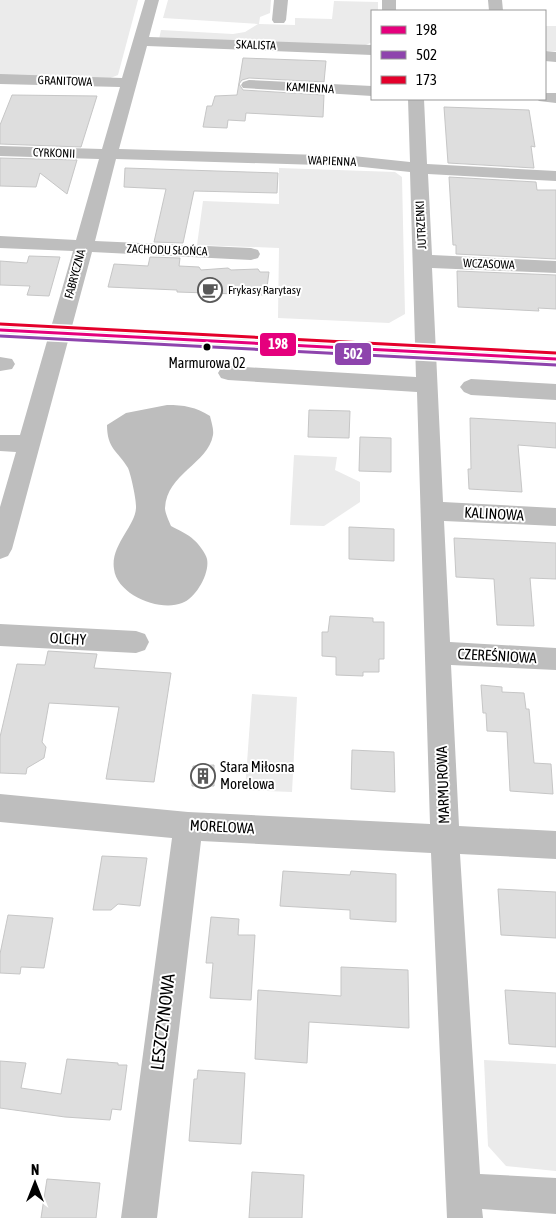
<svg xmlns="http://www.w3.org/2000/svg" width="556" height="1218" viewBox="0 0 556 1218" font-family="'Asap Condensed',sans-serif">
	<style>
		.green { fill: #ebebeb }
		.water { fill: #bdbdbd }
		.building { fill: #dedede; stroke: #c6c6c6 }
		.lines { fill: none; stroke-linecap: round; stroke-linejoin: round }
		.street { fill: #bebebe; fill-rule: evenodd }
		.secondary { fill: #c2c2c2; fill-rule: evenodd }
		.bus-1-casing { stroke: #fff; stroke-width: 6 }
		.bus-2-casing { stroke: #fff; stroke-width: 6 }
		.bus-3-casing { stroke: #fff; stroke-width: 6 }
		.bus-1 { stroke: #e5007d; stroke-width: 3 }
		.bus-2 { stroke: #8e44ad; stroke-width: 3 }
		.bus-3 { stroke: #e4002b; stroke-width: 3 }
		.bus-dot { fill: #000; stroke: #fff; stroke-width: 2 }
		.labels { text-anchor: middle; stroke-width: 4; stroke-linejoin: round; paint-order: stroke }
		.far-street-label { font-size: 12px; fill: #000; stroke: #fff }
		.far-poi-label { font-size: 12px; fill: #000; stroke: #fff; text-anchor: start }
		.bus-label { font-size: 14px; fill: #000; stroke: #fff }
		.street-label { font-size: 15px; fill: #000; stroke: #fff }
		.poi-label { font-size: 15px; fill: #000; stroke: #fff; text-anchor: start }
		.near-street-label { font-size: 18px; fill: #000; stroke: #fff }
		.line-badge { stroke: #fff; stroke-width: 2 }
		.badge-label { font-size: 14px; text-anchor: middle; font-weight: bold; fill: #fff }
	</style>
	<rect width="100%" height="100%" fill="#fff"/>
	<g class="green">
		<path d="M 0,0 L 138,0 L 118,75 L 108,79 L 0,76 Z"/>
		<path d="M 168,0 L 271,0 L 270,13 L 260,17 L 259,24 L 295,25 L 295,18 L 332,19 L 334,1 L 378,2 L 378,11 L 372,11 L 372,42 L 366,45 L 159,39 L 161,30 L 233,34 L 245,32 L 258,24 L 163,18 Z"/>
		<rect x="545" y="26" width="11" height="25"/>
		<path d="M 279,168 L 395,172 L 402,177 L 405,314 L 389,323 L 278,318 L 279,248 L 197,245 L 203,201 L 279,204 Z"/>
		<path d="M 294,455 L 337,457 L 335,470 L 360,482 L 360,502 L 324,526 L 290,525 Z"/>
		<path d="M 252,694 L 297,697 L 292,792 L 245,790 Z"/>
		<path d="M 484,1060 L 556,1064 L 556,1171 L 506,1166 L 488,1146 Z"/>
	</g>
	<path class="water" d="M 167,405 C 184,405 196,407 210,416 C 211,421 214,429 213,435 C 208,464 167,473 165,508 C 165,513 169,521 171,526 C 178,530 188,534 194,540 C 198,543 206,554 207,559 C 210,573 196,598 182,603 C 160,612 117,595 114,569 C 110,545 137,525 136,506 C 136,498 131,475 128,468 C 118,451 107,449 107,425 L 126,413 Z"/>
	<g class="building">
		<path d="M 243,58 L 326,61 L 324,82 L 249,78 L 242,80 L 239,84 L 243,90 L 324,95 L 323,117 L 246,113 L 245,121 L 228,120 L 227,128 L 203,127 L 207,106 L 212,106 L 215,96 L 237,95 Z"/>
		<path d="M 12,95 L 97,96 L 81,147 L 0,144 L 0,125 Z"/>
		<path d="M 444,107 L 529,110 L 535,147 L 531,146 L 534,168 L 448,163 Z"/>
		<path d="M 0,158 L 77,160 L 67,194 L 40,173 L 36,187 L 0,186 Z"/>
		<path d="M 125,168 L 278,173 L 277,193 L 194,191 L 183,243 L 154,242 L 166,189 L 124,187 Z"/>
		<path d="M 449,177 L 536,182 L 537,190 L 556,190 L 556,259 L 456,254 L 456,245 L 453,245 Z"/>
		<path d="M 29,256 L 60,257 L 49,296 L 27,295 L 30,286 L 0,285 L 0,261 L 27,263 Z"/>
		<path d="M 150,257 L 180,258 L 179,266 L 199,267 L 201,270 L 228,268 L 231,270 L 258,269 L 260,272 L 269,272 L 266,295 L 177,292 L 177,290 L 108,287 L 114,264 L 148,266 Z"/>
		<path d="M 457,271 L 556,275 L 556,309 L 538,308 L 539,311 L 458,307 Z"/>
		<path d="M 309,410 L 350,411 L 349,438 L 308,437 Z"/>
		<path d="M 470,418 L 556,423 L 556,448 L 518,445 L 522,492 L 469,489 L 468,469 L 471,469 Z"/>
		<path d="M 360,437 L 391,438 L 391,472 L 359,471 Z"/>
		<path d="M 349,527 L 394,529 L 394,561 L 349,559 Z"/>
		<path d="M 454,538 L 556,543 L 556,579 L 530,578 L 534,626 L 497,625 L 494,579 L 456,577 Z"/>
		<path d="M 330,616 L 373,618 L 373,622 L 384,622 L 384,659 L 379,659 L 379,672 L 363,672 L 363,676 L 336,675 L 336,657 L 322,656 L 322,632 L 328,632 Z"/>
		<path d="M 48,651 L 97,654 L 94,668 L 171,673 L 154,782 L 106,779 L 119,707 L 49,703 L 42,742 L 46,747 L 44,758 L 27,768 L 26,774 L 0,773 L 0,737 L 17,664 L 45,665 Z"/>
		<path d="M 481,685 L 502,687 L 502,692 L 524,693 L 526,709 L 529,709 L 534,763 L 551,764 L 553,794 L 510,791 L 507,732 L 487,731 L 486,713 L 483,713 Z"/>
		<path d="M 352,750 L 394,752 L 395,792 L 351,789 Z"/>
		<path d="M 214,765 L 214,786 L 192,786 L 193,766 Z"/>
		<path d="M 102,856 L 147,858 L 140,906 L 118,904 L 111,910 L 93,910 Z"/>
		<path d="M 283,871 L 350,875 L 351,871 L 396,874 L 396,922 L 350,919 L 350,910 L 280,906 Z"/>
		<path d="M 498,889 L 556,892 L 556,938 L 501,935 Z"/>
		<path d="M 8,915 L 53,918 L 44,968 L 21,967 L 20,974 L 0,973 L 0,954 Z"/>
		<path d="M 211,917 L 239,919 L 238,935 L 255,935 L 251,1000 L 210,998 L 213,963 L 206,963 Z"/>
		<path d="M 341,967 L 408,970 L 409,1028 L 309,1022 L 307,1063 L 255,1059 L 258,990 L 341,996 Z"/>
		<path d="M 505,990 L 556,993 L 556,1047 L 509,1044 Z"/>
		<path d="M 67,1059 L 118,1063 L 118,1065 L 127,1065 L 121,1110 L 112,1109 L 110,1120 L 65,1117 L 0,1108 L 0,1061 L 26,1063 L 21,1088 L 61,1094 Z"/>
		<path d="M 198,1070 L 245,1073 L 241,1144 L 189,1141 L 194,1079 L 197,1079 Z"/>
		<path d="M 252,1172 L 304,1175 L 302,1218 L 249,1218 Z"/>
		<path d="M 47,1179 L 100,1183 L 96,1218 L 41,1218 Z"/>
	</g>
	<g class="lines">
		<g class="street">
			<path d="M 145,0 L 159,0 L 149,37 L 372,45 L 372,55 L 147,46 L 119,149 L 353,156 L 410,162 L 408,99 L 424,99 L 427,164 L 556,171 L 556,181 L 428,174 L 432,255 L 556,261 L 556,273 L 432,268 L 443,502 L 556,508 L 556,526 L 444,521 L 450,642 L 556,648 L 556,670 L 451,665 L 459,826 L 556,831 L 556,859 L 460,854 L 480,1174 L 556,1178 L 556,1214 L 482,1209 L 483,1218 L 447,1218 L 431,853 L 201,841 L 157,1218 L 121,1218 L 172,838 L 0,822 L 0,794 L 188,812 L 430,824 L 417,392 L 228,380 L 221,378 L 218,373 L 221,368 L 228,366 L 416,377 L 410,172 L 353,166 L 116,159 L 95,241 L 251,248 L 258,250 L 260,254 L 258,258 L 251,260 L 92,252 L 12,549 L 8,556 L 0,559 L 0,507 L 16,452 L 0,451 L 0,435 L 20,435 L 73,251 L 0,248 L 0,236 L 76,240 L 99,159 L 0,156 L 0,146 L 102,149 L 120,87 L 0,84 L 0,74 L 122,78 Z"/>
			<path d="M 274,0 L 288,0 L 286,20 L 284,23 L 274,23 L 272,20 Z"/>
			<rect x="382" y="0" width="14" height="11"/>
			<path d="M 488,0 L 502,0 L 503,11 L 489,11 Z"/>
			<path d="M 545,51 L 556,52 L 556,62 L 545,61 Z"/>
			<path d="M 249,80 L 372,86 L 372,96 L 243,88 L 241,85 L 243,82 Z"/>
			<path d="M 545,93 L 556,93 L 556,103 L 539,101 L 537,99 L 545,99 Z"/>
			<path d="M 0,357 L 12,359 L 15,364 L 12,369 L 0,371 Z"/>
			<path d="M 471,379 L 556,384 L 556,400 L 471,395 L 464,392 L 460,387 L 464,382 Z"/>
			<path d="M 0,624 L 136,631 L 145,634 L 149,642 L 145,650 L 136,653 L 0,646 Z"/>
		</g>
		<path class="secondary" d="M 0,322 L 556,351 L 556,367 L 0,338 Z"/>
		<defs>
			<path id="bus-1" d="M 0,330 L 556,359"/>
			<path id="bus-2" d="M 0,336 L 556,365"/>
			<path id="bus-3" d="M 0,324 L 556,353"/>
		</defs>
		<use href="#bus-1" class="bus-1-casing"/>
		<use href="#bus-2" class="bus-2-casing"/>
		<use href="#bus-3" class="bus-3-casing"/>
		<use href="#bus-1" class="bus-1"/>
		<use href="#bus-2" class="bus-2"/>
		<use href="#bus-3" class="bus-3"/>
	</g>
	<defs>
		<symbol id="cafe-ring" viewBox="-11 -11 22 22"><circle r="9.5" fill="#fff" stroke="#595959" stroke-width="1.5"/><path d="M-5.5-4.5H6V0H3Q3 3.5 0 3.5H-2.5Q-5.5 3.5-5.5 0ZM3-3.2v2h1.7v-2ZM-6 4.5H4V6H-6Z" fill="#595959"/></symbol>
		<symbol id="building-ring" viewBox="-11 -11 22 22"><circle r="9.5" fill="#fff" stroke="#595959" stroke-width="1.5"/><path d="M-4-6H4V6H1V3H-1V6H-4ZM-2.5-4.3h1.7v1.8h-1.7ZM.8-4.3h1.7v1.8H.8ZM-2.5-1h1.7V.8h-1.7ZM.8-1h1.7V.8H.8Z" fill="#595959"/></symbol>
	</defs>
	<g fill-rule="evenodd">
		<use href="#cafe-ring" x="196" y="276" width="28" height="28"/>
		<use href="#building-ring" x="189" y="762" width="28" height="28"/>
	</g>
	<circle class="bus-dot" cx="207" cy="347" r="4.5"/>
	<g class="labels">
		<g class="far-street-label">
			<text transform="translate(256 45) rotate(2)" y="4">SKALISTA</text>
			<text transform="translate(65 81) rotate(2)" y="4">GRANITOWA</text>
			<text transform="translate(310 88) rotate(3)" y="4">KAMIENNA</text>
			<text transform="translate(54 153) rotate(2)" y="4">CYRKONII</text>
			<text transform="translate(332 161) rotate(2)" y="4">WAPIENNA</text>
			<text transform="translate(421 225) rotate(-93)" y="4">JUTRZENKI</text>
			<text transform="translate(167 250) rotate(2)" y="4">ZACHODU SŁOŃCA</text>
			<text transform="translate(489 264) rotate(2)" y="4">WCZASOWA</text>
			<text transform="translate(75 274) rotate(-75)" y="4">FABRYCZNA</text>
		</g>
		<g class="far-poi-label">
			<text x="228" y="294">Frykasy Rarytasy</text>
		</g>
		<g class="bus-label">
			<text x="207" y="368">Marmurowa 02</text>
		</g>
		<g class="street-label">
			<text transform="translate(494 514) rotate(3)" y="5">KALINOWA</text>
			<text transform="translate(68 639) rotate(3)" y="5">OLCHY</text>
			<text transform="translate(497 656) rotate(3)" y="5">CZEREŚNIOWA</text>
			<text transform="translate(443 785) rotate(-92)" y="5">MARMUROWA</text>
			<text transform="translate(222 827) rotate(3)" y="5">MORELOWA</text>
		</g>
		<g class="poi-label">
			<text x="220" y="772">Stara Miłosna<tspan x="220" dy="17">Morelowa</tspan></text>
		</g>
		<g class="near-street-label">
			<text transform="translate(163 1022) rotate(-83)" y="6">LESZCZYNOWA</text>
		</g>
	</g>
	<g class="line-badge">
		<rect x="259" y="332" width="38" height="25" rx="5" fill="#e5007d"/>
		<rect x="334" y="342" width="38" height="24" rx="5" fill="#8e44ad"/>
	</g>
	<g class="badge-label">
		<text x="278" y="349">198</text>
		<text x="353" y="359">502</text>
	</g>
	<rect x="371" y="10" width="175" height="90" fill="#ffffff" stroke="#999999"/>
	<rect x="381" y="26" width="25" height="8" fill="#e5007d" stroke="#999999"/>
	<text x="416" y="35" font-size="15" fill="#000000">198</text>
	<rect x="381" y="51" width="25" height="8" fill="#8e44ad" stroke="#999999"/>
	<text x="416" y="60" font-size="15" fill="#000000">502</text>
	<rect x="381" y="76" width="25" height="8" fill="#e4002b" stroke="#999999"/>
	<text x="416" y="85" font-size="15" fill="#000000">173</text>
	<g transform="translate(35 1183)" stroke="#ffffff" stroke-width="4" paint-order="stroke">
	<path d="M0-4L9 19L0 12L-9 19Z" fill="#000000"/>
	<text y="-8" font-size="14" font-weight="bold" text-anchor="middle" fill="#000000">N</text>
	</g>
</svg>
